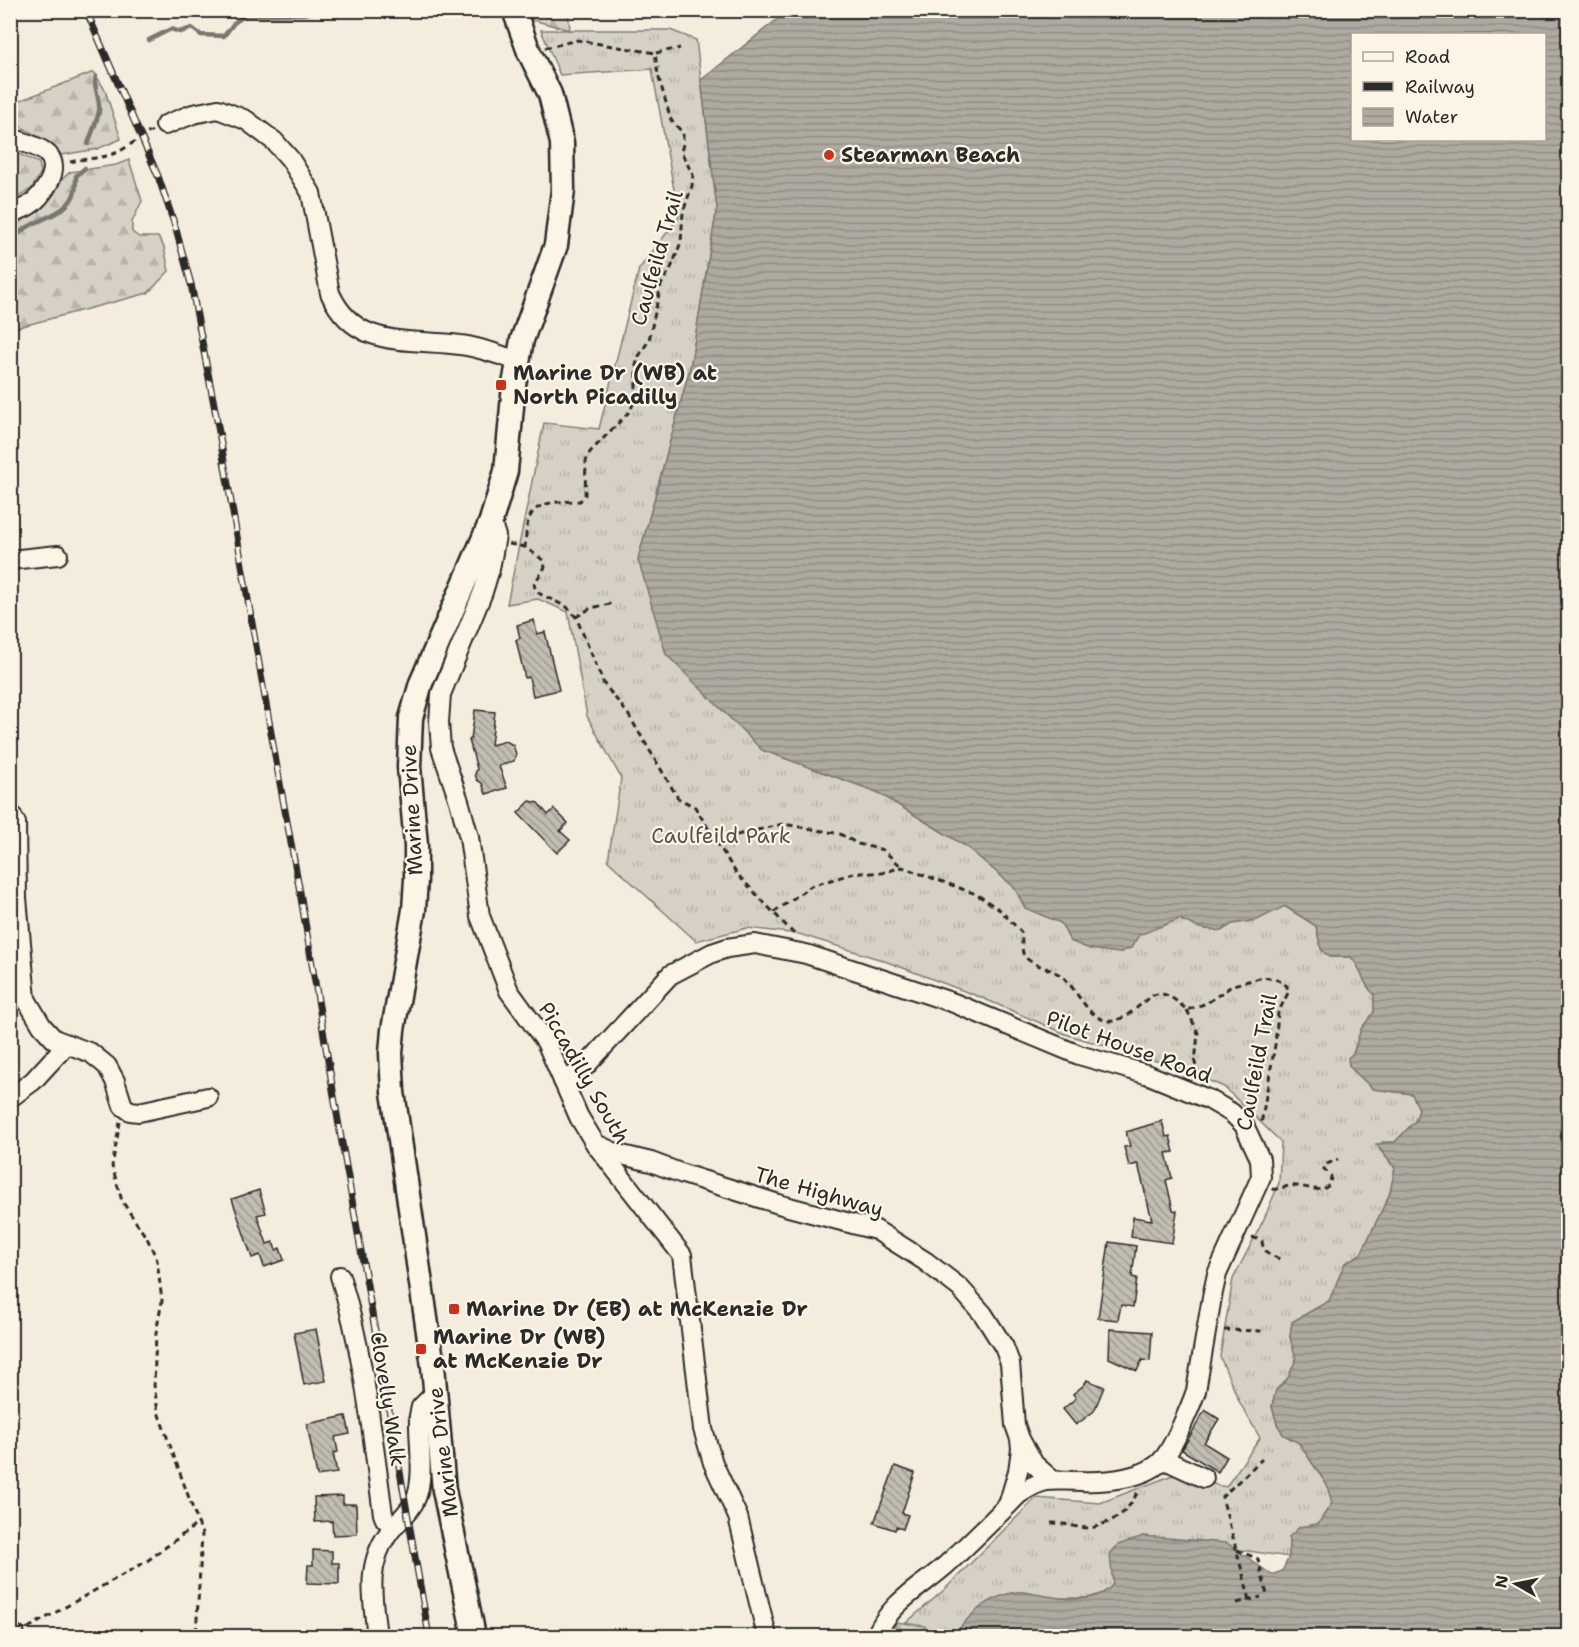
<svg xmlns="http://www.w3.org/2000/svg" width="1579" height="1647" viewBox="0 0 1579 1647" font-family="'Shantell Sans',sans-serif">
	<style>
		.grass { fill: url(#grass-tufts); stroke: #807e78; stroke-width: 1.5 }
		.forest { fill: url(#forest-firs); stroke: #807e78; stroke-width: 1.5 }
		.water { fill: url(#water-rules); stroke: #7a7771; stroke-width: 1.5; fill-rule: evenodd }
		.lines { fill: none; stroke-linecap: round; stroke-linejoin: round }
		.stream { stroke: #7a7771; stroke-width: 4.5 }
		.building { fill: url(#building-back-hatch); stroke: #2b2b2b; stroke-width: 1.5 }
		.minor-casing { stroke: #2b2b2b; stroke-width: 22 }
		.major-casing { stroke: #2b2b2b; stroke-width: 27 }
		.path { stroke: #2b2b2b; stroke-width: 3; stroke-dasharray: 6 4.5; stroke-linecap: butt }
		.minor { stroke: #fcf5e5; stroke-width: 18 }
		.major { stroke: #fcf5e5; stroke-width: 22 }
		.rail-casing { stroke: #2b2b2b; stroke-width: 7 }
		.rail { stroke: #fcf5e5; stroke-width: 4.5; stroke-dasharray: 14; stroke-linecap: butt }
		.poi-dot { fill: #c8321e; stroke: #fcf5e5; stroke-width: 2 }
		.labels { text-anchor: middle; stroke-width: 4.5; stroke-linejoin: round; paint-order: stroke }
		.poi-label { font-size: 21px; font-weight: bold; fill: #2b2b2b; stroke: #fcf5e5; text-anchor: start }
		.street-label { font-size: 21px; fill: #2b2b2b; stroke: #fcf5e5 }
		.park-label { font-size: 21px; fill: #565451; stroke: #fcf5e5 }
	</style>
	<defs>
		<pattern id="grass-tufts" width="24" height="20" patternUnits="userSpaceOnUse" patternTransform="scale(1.5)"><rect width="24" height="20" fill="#d6d1c4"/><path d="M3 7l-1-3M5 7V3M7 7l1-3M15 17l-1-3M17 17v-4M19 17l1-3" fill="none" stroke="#b8b4a9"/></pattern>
		<pattern id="forest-firs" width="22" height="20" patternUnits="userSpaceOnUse" patternTransform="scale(1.5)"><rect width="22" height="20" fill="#d6d1c4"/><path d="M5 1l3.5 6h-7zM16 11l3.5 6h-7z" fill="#b8b4a9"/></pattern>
		<pattern id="water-rules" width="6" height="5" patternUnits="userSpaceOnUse" patternTransform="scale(1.5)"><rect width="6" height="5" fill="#afaaa0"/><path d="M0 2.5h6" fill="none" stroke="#8f8b83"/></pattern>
		<pattern id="building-back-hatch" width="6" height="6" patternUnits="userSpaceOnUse" patternTransform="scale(1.5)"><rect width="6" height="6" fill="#c2bdb1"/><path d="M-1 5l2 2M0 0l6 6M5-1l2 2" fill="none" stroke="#9e9a90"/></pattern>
	</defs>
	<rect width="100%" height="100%" fill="#f4edde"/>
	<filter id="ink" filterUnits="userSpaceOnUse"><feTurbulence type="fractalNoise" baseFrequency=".0167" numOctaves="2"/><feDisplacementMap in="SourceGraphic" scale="12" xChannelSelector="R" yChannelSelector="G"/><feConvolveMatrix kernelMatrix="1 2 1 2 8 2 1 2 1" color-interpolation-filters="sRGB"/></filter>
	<g filter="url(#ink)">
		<path class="grass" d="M 541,30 L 670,30 L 696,40 L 717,208 L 690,368 L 638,559 L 762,750 L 877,792 L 967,847 L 1014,887 L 1025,908 L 1061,923 L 1070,941 L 1090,949 L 1131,948 L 1138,935 L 1179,919 L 1200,928 L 1221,931 L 1232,924 L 1257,920 L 1284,906 L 1316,926 L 1321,949 L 1330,957 L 1351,957 C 1363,969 1361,983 1374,994 L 1374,1012 L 1361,1029 L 1349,1066 L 1373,1089 L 1412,1094 L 1419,1109 L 1416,1120 L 1395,1142 L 1382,1142 L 1380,1150 L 1395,1168 L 1390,1193 L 1361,1254 L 1345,1263 L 1329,1301 L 1292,1322 L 1290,1337 L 1297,1359 L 1288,1378 L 1276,1390 L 1272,1407 L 1277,1424 L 1284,1435 L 1299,1443 L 1327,1485 L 1332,1503 L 1318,1524 L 1300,1527 L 1289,1537 L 1289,1557 L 1143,1536 L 1111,1553 L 1113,1584 L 1107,1592 L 1088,1598 L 1054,1598 L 1018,1592 L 962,1625 L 954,1636 L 897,1636 L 899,1629 L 944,1590 L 1036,1498 L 1100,1503 L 1173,1475 L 1226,1487 L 1260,1438 L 1240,1403 L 1220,1357 L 1233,1279 L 1264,1219 L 1279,1183 L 1281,1142 L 1224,1087 L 1177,1067 L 1068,1035 L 980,997 L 882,960 L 799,934 L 747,928 L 696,941 L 608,861 L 621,778 L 587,716 L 568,612 L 538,599 L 507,604 L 544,423 L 599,429 L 639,269 L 679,217 L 652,69 L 560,75 Z"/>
		<g class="forest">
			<path d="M 529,11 L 568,11 L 570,30 L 533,20 Z"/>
			<path d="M 94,72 L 105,90 L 121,139 L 97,149 L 62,155 L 41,138 L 11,121 L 11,104 Z"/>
			<path d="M 10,150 L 39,163 L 41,172 L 32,188 L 11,202 Z"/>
			<path d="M 129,160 L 142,201 L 132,222 L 132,232 L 139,237 L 158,237 L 164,247 L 169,271 L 148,293 L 11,329 L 11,228 L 17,225 L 44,204 L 59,182 L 70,172 L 116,165 Z"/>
			<path d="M 896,1622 L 925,1626 L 922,1636 L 892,1636 Z"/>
		</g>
		<path class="water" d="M 789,10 L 1568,11 L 1568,1636 L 954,1636 C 969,1614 989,1596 1017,1592 C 1024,1591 1033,1594 1040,1595 C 1063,1599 1097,1605 1113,1584 L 1110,1554 L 1118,1545 L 1143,1536 L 1227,1543 L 1272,1575 L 1282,1571 L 1289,1557 L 1289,1537 L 1300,1527 L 1318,1524 L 1332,1503 L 1327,1485 L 1299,1443 L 1284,1435 L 1277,1424 L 1272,1406 L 1276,1390 L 1288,1378 L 1296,1359 L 1290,1337 L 1292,1322 L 1329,1301 L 1345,1263 L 1361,1254 L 1390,1193 L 1395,1168 L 1376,1144 L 1395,1142 L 1416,1120 L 1419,1109 L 1412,1094 L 1373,1089 L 1349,1066 L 1348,1058 L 1354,1052 L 1361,1029 L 1374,1012 L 1374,994 C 1361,983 1363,969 1351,957 L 1330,957 L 1321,949 L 1316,926 L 1285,906 L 1257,920 L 1232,924 L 1221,931 L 1200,928 L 1179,919 L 1139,935 L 1131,948 L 1119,953 L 1090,949 L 1070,941 L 1061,923 L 1025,908 L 1014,887 L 967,847 L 877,792 L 762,750 L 666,654 L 638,559 L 690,368 L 717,208 L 701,80 ZM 1352,34 L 1544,34 L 1544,140 L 1352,140 Z"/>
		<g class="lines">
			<g class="stream">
				<path d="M 149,40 L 171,29 L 180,32 L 192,28 L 201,35 L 224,36 L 234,23 L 246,15 L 303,14 L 323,10"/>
				<path d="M 88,144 C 91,134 97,122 99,111 C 101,99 92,86 96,76"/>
				<path d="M 10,244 C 23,218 68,220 75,191 C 76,187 76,181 76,176 L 85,168"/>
			</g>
		</g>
		<g class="building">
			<path d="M 534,620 L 537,634 L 545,632 L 559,690 L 533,696 L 529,677 L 525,678 L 516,640 L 520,638 L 517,625 Z"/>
			<path d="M 475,710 L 495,712 L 491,745 L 506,741 L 513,745 L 516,754 L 514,761 L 499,766 L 507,788 L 486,794 L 482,783 L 477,780 L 475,774 L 477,769 L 469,740 L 471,739 Z"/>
			<path d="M 530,801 L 538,803 L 548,815 L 554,809 L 568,823 L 560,831 L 570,840 L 557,853 L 518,813 Z"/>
			<path d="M 1162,1121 L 1166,1137 L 1170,1136 L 1174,1152 L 1166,1153 L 1172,1178 L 1166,1180 L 1173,1210 L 1177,1211 L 1172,1243 L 1131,1237 L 1133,1217 L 1152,1220 L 1138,1164 L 1129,1166 L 1124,1147 L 1130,1146 L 1126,1132 Z"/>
			<path d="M 259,1190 L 266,1213 L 257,1215 L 267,1244 L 273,1242 L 276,1250 L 280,1248 L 284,1260 L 264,1267 L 260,1255 L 252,1258 L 232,1199 Z"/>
			<path d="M 1109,1242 L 1136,1246 L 1132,1277 L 1137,1278 L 1133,1307 L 1121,1305 L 1118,1320 L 1098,1318 Z"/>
			<path d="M 316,1329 L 326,1381 L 304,1385 L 294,1333 Z"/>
			<path d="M 1110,1329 L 1152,1332 L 1150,1361 L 1142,1360 L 1137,1371 L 1109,1358 Z"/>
			<path d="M 1087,1380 L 1104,1387 L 1094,1411 L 1076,1425 L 1063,1409 L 1076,1398 L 1073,1394 L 1084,1385 Z"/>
			<path d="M 1205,1410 L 1219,1419 L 1204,1443 L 1227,1457 L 1218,1472 L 1182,1450 Z"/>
			<path d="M 346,1416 L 350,1434 L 335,1437 L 338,1452 L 333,1453 L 337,1473 L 317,1476 L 307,1424 Z"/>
			<path d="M 895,1466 L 915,1473 L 902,1513 L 908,1515 L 903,1529 L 896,1527 L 895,1530 L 874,1523 Z"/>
			<path d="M 343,1496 L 343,1504 L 356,1504 L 357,1534 L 333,1535 L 332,1521 L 315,1522 L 314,1497 Z"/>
			<path d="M 313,1550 L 332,1551 L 332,1563 L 339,1563 L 339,1584 L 307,1583 L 308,1565 L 313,1565 Z"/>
		</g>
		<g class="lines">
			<defs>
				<g id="minor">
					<path d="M 165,125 L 193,114 L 218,109 L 246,120 L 274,141 L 290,159 L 311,193 L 330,293 C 355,350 408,338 460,345 C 480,347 499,355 518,361"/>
					<path d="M 10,137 C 21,142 36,145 45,152 C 65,166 43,197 28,206 C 23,209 16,211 10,213"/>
					<path d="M 491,521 L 496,536 L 490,569 L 483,592 L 441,694 L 439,722 L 441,748 L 459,801 L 469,837 L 480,916 L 509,991 L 546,1042 L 579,1117 L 596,1145 L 682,1255 L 703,1429 L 713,1463 L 738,1517 L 767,1636"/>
					<path d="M 10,560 L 58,555"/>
					<path d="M 10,812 L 16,823 L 17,898 L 26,999 L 42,1026 L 54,1039 L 91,1053 L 107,1066 L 115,1081 L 123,1106 L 130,1111 L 139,1112 L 208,1097"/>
					<path d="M 563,1081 L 581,1071 L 670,975 L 712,953 L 727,948 L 755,944 L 806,954 L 954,1003 L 1079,1055 L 1149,1075 L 1210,1100 L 1232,1113 L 1244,1125 L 1260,1159 L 1261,1177 L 1217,1274 L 1212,1297 L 1196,1391 C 1190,1408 1174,1445 1164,1458 C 1148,1479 1104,1482 1081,1481 C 1051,1481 1046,1476 1019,1494 C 995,1518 971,1542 946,1565 C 920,1588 890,1602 876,1636"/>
					<path d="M 10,1098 L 33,1081 L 67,1044"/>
					<path d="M 598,1145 L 618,1154 L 651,1162 L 683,1174 L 785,1206 L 876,1230 L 925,1261 L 960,1288 L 983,1314 L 1004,1347 L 1010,1363 L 1015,1425 L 1020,1439 L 1021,1449 L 1018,1471 L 1008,1505"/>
					<path d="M 340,1276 C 364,1353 372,1434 383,1514 L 385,1519 L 393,1527"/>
					<path d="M 1021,1441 L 1034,1464 L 1051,1479"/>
					<path d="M 1163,1459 L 1204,1478"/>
					<path d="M 13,1636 L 15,1635"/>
					<path d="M 377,1636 C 373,1601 365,1566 388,1534 C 396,1522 411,1512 416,1498 C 425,1476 418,1440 419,1416 L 421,1407 L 435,1393"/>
				</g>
				<path id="major" d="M 474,1636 L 444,1490 L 433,1366 L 393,1092 L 391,1053 L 393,1030 L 414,910 L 416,879 L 416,845 L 409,767 L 411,718 L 421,683 L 491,521 L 506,471 L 514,385 L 522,340 L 556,245 L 563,190 L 562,143 L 550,94 L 529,52 L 514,10"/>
			</defs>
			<use href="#minor" class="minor-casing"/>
			<use href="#major" class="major-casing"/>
			<g class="path">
				<path d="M 545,48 L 577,40 L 655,53 L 658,75 L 671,120 L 683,133 L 683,144 L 681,152 L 693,175 L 692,186 L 683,212 L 681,242 L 672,266 L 661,285 L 649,340 L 639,356 L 636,365 L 636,397 L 630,411 L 590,452 L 586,461 L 585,495 L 580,501 C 564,502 536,499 529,519 C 526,527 526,538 525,547 L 543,560 L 545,567 L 534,584 L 535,588 L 540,594 L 567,607 L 576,617 L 604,684 L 628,714 L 678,798 L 695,807 L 736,873 L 795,935"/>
				<path d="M 656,53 L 680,48"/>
				<path d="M 70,162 C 85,158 103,159 118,152 C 130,146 139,137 152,131"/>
				<path d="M 509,544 L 525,547"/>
				<path d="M 576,617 L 591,608 L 615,603"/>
				<path d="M 716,840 L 783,824 L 840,834 L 858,844 L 883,850 L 902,867"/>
				<path d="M 774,912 L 811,886 L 854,873 L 882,873 L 902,867 L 976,894 L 1000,910 L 1021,932 C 1023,940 1020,953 1026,958 C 1037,967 1053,969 1063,977 C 1077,989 1090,1024 1114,1021 C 1115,1021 1121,1018 1122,1018 C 1152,1002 1151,977 1187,1010 L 1207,1003 L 1233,985 L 1264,977 L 1278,980 L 1287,986 L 1288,993 L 1278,1013 L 1275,1045 L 1261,1124"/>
				<path d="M 1187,1010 L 1198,1033 L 1195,1063 L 1200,1079"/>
				<path d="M 120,1122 L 112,1166 L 122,1201 L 148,1240 L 157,1260 L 162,1301 L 156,1333 L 154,1385 L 158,1412 L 202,1534 L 196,1636"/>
				<path d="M 1272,1189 C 1280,1190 1284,1186 1291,1186 C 1306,1184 1330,1200 1331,1176 L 1324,1169 L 1325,1165 L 1338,1159"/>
				<path d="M 1252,1237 L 1262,1241 C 1263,1253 1270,1255 1280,1259"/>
				<path d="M 1224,1330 L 1263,1331"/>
				<path d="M 1051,1523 C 1066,1523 1076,1528 1089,1528 C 1094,1528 1098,1526 1103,1524 C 1121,1517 1128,1510 1137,1493"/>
				<path d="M 1237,1550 L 1258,1559 L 1267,1595"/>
				<path d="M 1250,1600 L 1222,1497 L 1262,1459"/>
				<path d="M 1237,1603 L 1261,1597"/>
				<path d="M 28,1628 L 147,1561 L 197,1524"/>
			</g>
			<use href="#minor" class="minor"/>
			<use href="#major" class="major"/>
			<defs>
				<path id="rail" d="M 86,10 L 158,176 L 175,226 L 191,284 L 216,415 L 277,767 L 300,892 L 339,1126 L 429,1636"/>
			</defs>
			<use href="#rail" class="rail-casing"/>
			<use href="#rail" class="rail"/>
		</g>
	</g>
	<g class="poi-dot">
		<circle cx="829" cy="155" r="6"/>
		<rect x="495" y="379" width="12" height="12" rx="3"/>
		<rect x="448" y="1303" width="12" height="12" rx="3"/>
		<rect x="415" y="1343" width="12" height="12" rx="3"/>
	</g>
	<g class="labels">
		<g class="poi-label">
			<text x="841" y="162">Stearman Beach</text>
			<text x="513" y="380">Marine Dr (WB) at<tspan x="513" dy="24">North Picadilly</tspan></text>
			<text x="466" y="1316">Marine Dr (EB) at McKenzie Dr</text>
			<text x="433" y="1344">Marine Dr (WB)<tspan x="433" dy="24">at McKenzie Dr</tspan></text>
		</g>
		<g class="street-label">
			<text transform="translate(657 258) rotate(-74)" y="7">Caulfeild Trail</text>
			<text transform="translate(412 810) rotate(-93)" y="7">Marine Drive</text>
			<text transform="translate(1129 1047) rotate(20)" y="7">Pilot House Road</text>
			<text transform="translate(1257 1062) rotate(-79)" y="7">Caulfeild Trail</text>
			<text transform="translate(584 1073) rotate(60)" y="7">Piccadilly South</text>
			<text transform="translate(819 1192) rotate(16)" y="7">The Highway</text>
			<text transform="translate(388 1399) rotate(81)" y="7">Clovelly Walk</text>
			<text transform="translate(443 1452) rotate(-97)" y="7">Marine Drive</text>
		</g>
		<g class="park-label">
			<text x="721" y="843">Caulfeild Park</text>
		</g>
	</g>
	<rect width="1579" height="1647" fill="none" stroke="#fcf5e5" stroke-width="36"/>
	<rect x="18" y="18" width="1543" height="1611" fill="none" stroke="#2b2b2b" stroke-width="2" filter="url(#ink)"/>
	<rect x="1351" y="33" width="195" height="108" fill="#fcf5e5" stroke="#a8a49b" stroke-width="1.5"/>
	<rect x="1363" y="52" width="30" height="9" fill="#fcf5e5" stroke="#a8a49b" stroke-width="1.5"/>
	<text x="1405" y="63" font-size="18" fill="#2b2b2b">Road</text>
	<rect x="1363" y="82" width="30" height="9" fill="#2b2b2b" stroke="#a8a49b" stroke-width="1.5"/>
	<text x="1405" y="93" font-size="18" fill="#2b2b2b">Railway</text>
	<rect x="1363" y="108" width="30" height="18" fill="url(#water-rules)" stroke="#a8a49b" stroke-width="1.5"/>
	<text x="1405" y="123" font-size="18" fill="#2b2b2b">Water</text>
	<g transform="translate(1516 1584) rotate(279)" stroke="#fcf5e5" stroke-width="4.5" paint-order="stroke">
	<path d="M0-4.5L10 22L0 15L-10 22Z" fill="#2b2b2b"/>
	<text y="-9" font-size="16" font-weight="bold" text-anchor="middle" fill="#2b2b2b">N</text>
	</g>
</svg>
